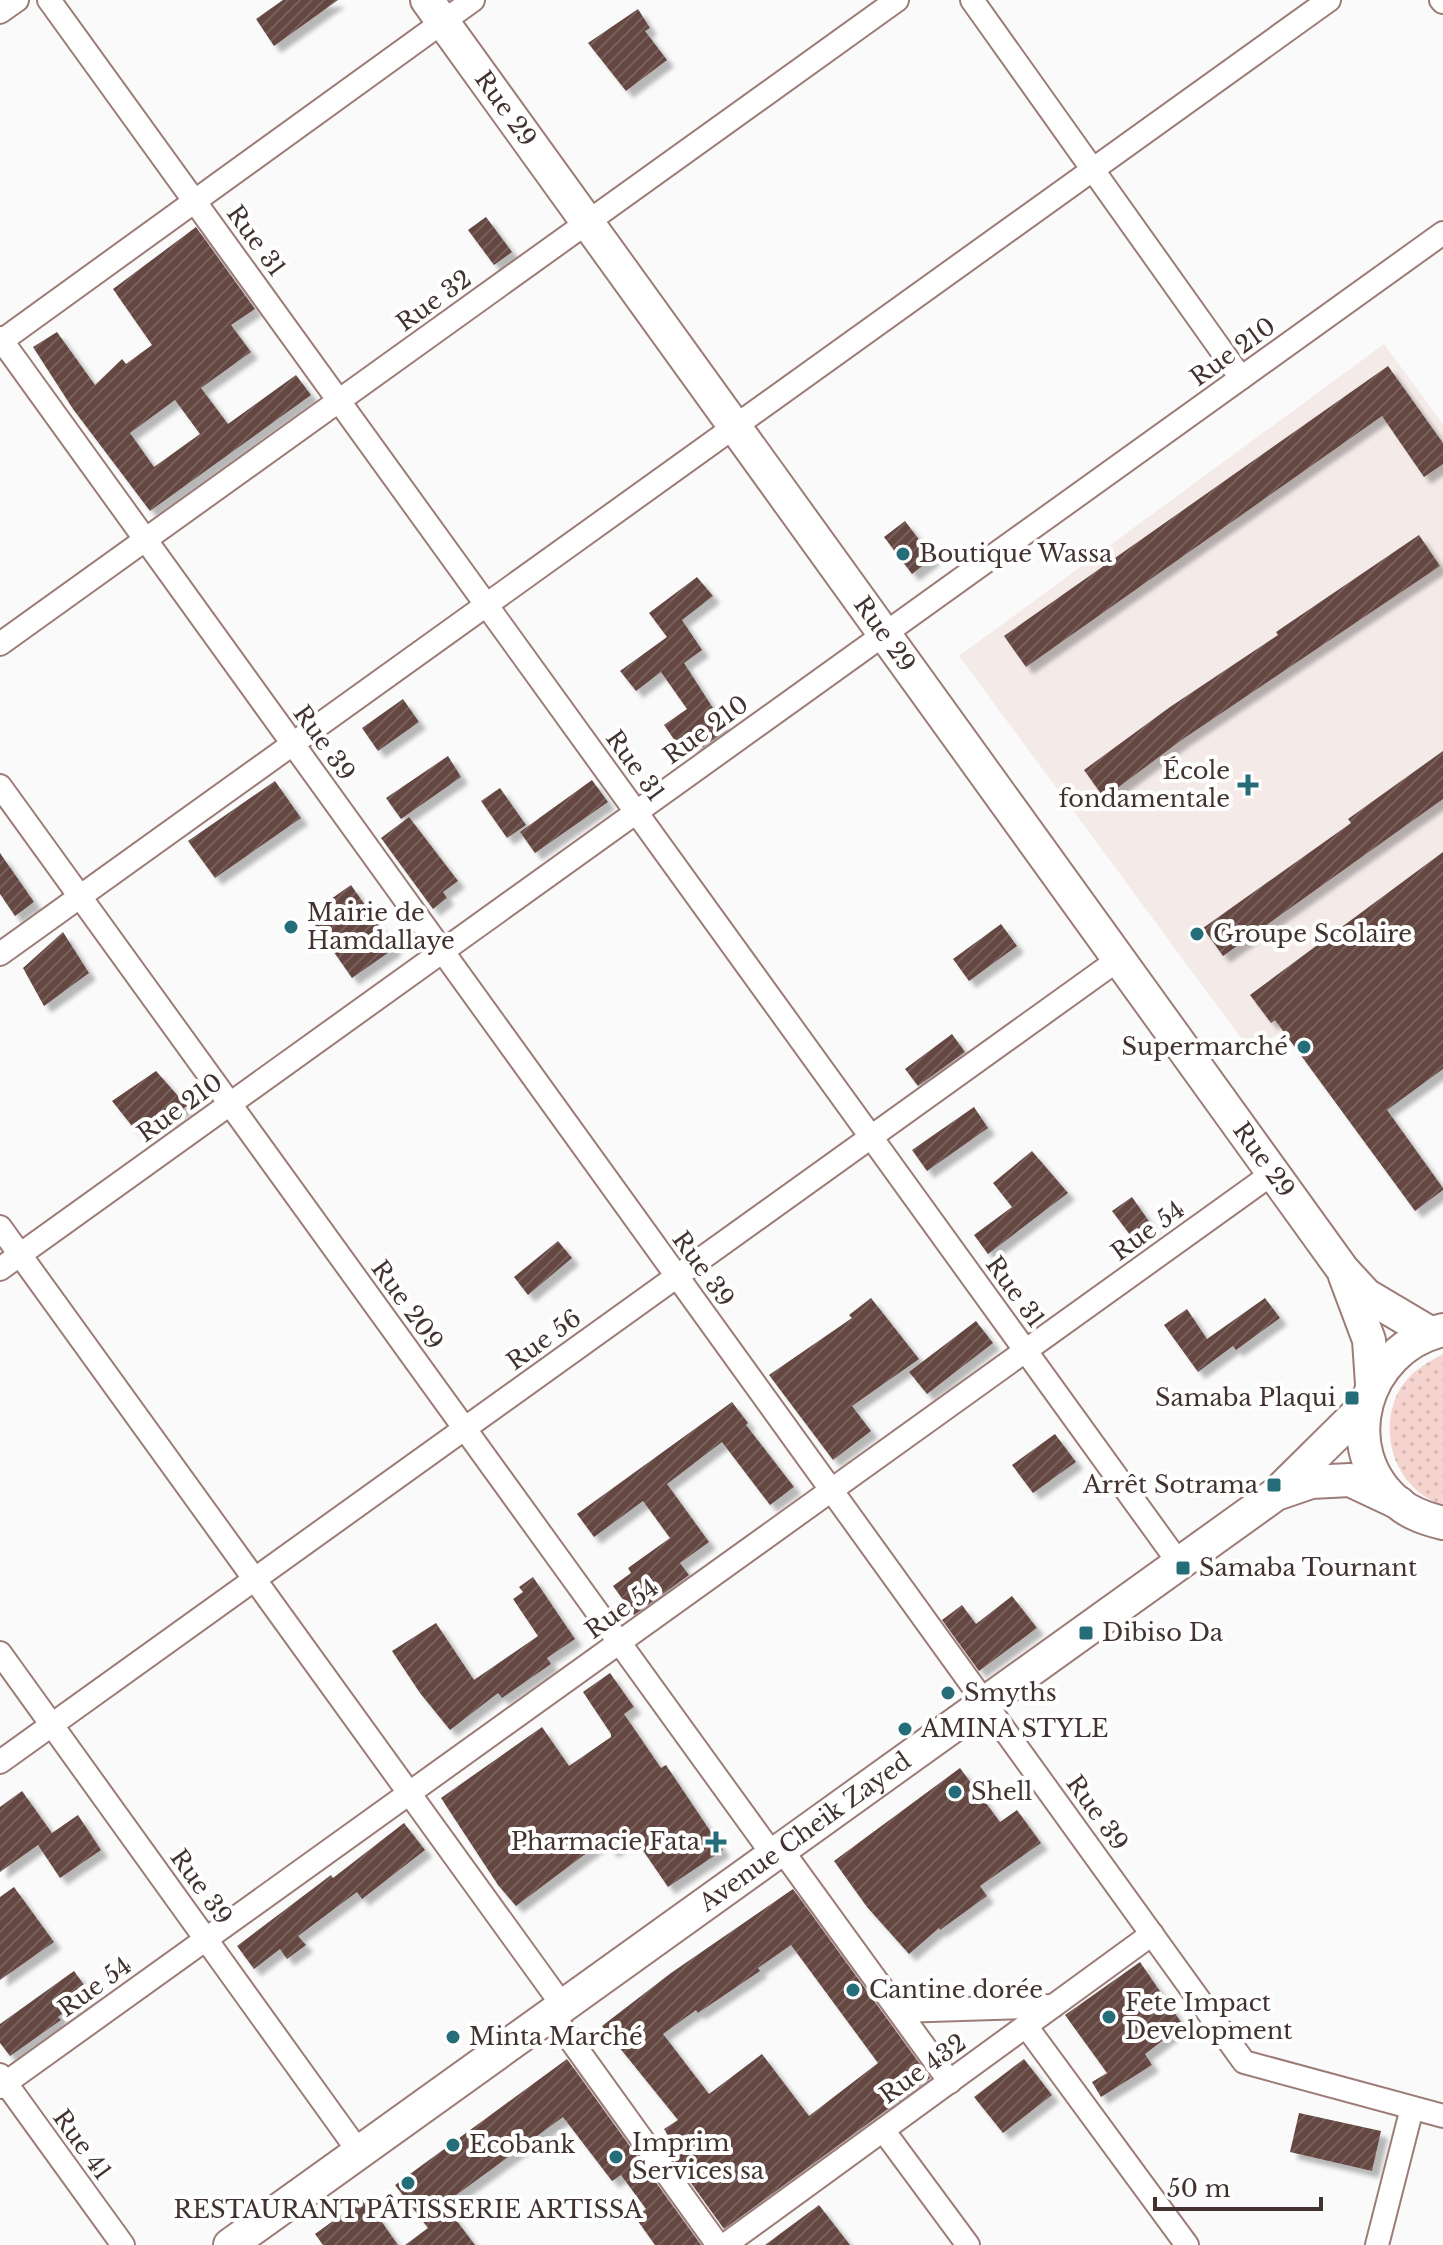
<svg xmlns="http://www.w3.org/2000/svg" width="1443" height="2245" viewBox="0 0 1443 2245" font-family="'Libre Baskerville',serif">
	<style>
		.built { fill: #f4ebe9 }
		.park { fill: url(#park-dots) }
		.building { fill: url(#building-hatch); fill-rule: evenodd; filter: url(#shadow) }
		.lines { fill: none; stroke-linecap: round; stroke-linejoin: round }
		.minor-casing { stroke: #9d7c77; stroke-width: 26 }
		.secondary-casing { stroke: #9d7c77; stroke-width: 36 }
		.minor { stroke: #fff; stroke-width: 22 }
		.secondary { stroke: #fff; stroke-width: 32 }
		.poi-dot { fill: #256e79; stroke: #fff; stroke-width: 3 }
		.labels { text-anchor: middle; stroke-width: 8; stroke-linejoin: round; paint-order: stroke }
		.street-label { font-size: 24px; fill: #423331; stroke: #fff }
		.poi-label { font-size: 24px; fill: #423331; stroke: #fff; text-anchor: start }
	</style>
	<defs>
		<pattern id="park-dots" width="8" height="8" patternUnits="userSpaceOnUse" patternTransform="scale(2)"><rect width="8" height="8" fill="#f5d3ce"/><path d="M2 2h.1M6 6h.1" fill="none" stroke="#d3b6b1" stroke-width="1.8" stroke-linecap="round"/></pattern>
		<pattern id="building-hatch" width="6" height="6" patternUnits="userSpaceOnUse" patternTransform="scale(2)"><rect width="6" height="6" fill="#634641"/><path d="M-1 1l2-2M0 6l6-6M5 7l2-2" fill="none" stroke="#775f5b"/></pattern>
		<filter id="shadow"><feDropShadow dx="7" dy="7" stdDeviation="2" flood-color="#0004"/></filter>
	</defs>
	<rect width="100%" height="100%" fill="#fafafa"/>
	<path class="built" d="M 1384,344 L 1443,424 L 1443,913 L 1252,1053 L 959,656 Z"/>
	<path class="park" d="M 1443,1354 L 1443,1505 C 1395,1490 1376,1431 1400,1389 C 1410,1372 1426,1363 1443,1354 Z"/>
	<g class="building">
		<path d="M 283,0 L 338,0 L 274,46 L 256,19 Z"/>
		<path d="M 638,9 L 650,28 L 645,31 L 667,60 L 626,91 L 588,43 Z"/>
		<path d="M 486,217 L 512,252 L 494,265 L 468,230 Z"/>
		<path d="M 196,227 L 255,309 L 231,325 L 251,352 L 201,388 L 228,424 L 296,375 L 311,395 L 150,511 L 73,409 L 33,347 L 57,332 L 95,385 L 122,359 L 126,364 L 152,345 L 113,289 ZM 175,400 L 200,434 L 154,467 L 130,433 Z"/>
		<path d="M 1388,366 L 1443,443 L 1443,464 L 1424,477 L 1382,416 L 1026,667 L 1004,636 Z"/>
		<path d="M 905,521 L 933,558 L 912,574 L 884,537 Z"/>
		<path d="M 1419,535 L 1440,566 L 1183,739 L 1104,798 L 1084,770 L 1170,707 L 1278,635 L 1276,632 Z"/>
		<path d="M 697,577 L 713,596 L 682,620 L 702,650 L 684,663 L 727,730 L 696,752 L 687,739 L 678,745 L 664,725 L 687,709 L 661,672 L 636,691 L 620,671 L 667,637 L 649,613 Z"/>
		<path d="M 403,699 L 419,722 L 378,751 L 362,728 Z"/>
		<path d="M 1443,751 L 1443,799 L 1223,956 L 1203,928 L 1351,823 L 1348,819 Z"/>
		<path d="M 448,756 L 461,777 L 401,819 L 386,798 Z"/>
		<path d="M 592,780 L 608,802 L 535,853 L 520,832 Z"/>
		<path d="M 275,781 L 301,818 L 215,878 L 188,841 Z"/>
		<path d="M 500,788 L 526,825 L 507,838 L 481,801 Z"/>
		<path d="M 409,817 L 458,881 L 443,892 L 447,898 L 433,909 L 381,838 Z"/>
		<path d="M 1443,852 L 1443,1069 L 1387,1110 L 1443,1188 L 1443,1190 L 1415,1211 L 1275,1020 L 1271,1023 L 1250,995 Z"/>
		<path d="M 0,853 L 34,902 L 15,916 L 0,894 Z"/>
		<path d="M 351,885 L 395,948 L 352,978 L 308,915 Z"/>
		<path d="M 1001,924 L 1017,946 L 969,981 L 953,959 Z"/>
		<path d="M 63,932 L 89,973 L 44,1006 L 23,968 Z"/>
		<path d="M 952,1034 L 965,1052 L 918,1086 L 905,1069 Z"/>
		<path d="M 156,1071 L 187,1106 L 140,1136 L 112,1101 Z"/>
		<path d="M 974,1107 L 988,1128 L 927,1171 L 912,1150 Z"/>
		<path d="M 1032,1151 L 1068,1193 L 988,1254 L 974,1235 L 1012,1207 L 993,1183 Z"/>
		<path d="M 1132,1197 L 1153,1227 L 1134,1240 L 1112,1211 Z"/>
		<path d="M 558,1241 L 572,1258 L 528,1295 L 514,1277 Z"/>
		<path d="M 871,1298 L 919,1359 L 852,1406 L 871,1431 L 833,1460 L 769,1375 L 852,1318 L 849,1315 Z"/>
		<path d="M 1265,1298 L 1280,1318 L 1236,1350 L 1233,1346 L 1198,1372 L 1164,1325 L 1187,1309 L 1207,1339 Z"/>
		<path d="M 976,1321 L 993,1343 L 927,1394 L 909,1372 Z"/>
		<path d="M 732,1402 L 748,1423 L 746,1425 L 794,1487 L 770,1505 L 722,1442 L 667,1484 L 709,1542 L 680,1563 L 689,1575 L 634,1615 L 613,1586 L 631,1573 L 628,1568 L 670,1538 L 643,1501 L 594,1537 L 577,1514 Z"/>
		<path d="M 1055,1434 L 1076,1462 L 1033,1493 L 1012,1465 Z"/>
		<path d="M 533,1577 L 575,1639 L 547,1658 L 551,1664 L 502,1698 L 498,1693 L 450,1730 L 420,1693 L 392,1651 L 436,1623 L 474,1680 L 538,1636 L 513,1599 L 523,1592 L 519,1587 Z"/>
		<path d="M 1012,1596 L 1037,1628 L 979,1671 L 942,1620 L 962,1605 L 976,1624 Z"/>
		<path d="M 610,1673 L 634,1707 L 624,1714 L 661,1768 L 666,1765 L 723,1850 L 668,1887 L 633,1836 L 611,1851 L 604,1840 L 516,1906 L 498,1885 L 441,1798 L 542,1727 L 569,1766 L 611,1737 L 611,1734 L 583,1692 Z"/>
		<path d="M 960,1768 L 1000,1822 L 1017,1810 L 1041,1843 L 980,1886 L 987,1896 L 940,1930 L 939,1928 L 909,1954 L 867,1907 L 834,1861 Z"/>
		<path d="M 22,1791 L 52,1833 L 78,1815 L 101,1850 L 60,1878 L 38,1845 L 0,1872 L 0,1807 Z"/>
		<path d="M 404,1823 L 425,1850 L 362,1899 L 357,1892 L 298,1936 L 306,1945 L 287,1959 L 280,1949 L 254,1969 L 237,1946 L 331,1875 L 333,1878 Z"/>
		<path d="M 14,1887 L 54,1942 L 0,1980 L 0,1897 Z"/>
		<path d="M 793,1889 L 930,2078 L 724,2229 L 673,2158 L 679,2154 L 664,2129 L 678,2120 L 602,2026 L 671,1973 ZM 791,1945 L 878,2063 L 809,2116 L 762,2054 L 709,2094 L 663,2034 L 696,2010 L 698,2013 L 760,1971 L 758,1968 Z"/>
		<path d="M 1140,1962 L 1183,2025 L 1145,2054 L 1152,2065 L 1101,2097 L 1092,2082 L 1107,2073 L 1065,2015 Z"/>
		<path d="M 74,1971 L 90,1993 L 58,2017 L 61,2020 L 10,2056 L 0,2043 L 0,2024 Z"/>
		<path d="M 567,2059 L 701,2245 L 655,2245 L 635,2217 L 646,2209 L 621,2175 L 612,2181 L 563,2117 L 444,2204 L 475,2245 L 405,2245 L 428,2228 L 395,2185 Z"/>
		<path d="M 1024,2059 L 1052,2095 L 1003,2133 L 974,2097 Z"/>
		<path d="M 1299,2113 L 1381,2131 L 1372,2171 L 1290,2152 Z"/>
		<path d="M 365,2198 L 398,2245 L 323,2245 L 315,2234 Z"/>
		<path d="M 819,2205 L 850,2245 L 765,2245 Z"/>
	</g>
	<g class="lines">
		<defs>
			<g id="minor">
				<path d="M 49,0 L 1179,1563"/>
				<path d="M 972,0 L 1241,378"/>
				<path d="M 1441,0 L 1443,2"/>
				<path d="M 0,12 L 17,0"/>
				<path d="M 0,338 L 1244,2062 L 1443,2116"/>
				<path d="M 0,342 L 473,0"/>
				<path d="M 0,644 L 897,0"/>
				<path d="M 0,786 L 773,1855"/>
				<path d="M 0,954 L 1329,0"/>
				<path d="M 0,1227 L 563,2006"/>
				<path d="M 0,1269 L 1443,233"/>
				<path d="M 0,1653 L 359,2152"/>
				<path d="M 0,1762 L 1119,959"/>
				<path d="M 781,1849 L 950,2082"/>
				<path d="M 899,2011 L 1053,2006"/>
				<path d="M 552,2014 L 718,2245"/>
				<path d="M 1026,2026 L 1187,2245"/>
				<path d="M 0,2075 L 123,2245"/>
				<path d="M 0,2087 L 1273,1173"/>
				<path d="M 883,2130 L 968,2245"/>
				<path d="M 725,2245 L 1152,1934"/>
				<path d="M 1377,2245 L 1412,2108"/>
			</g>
			<g id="secondary">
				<path id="s1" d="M 427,0 L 1343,1270 L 1366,1295 L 1430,1333"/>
				<path d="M 1345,1276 L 1369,1340 L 1372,1384"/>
				<path d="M 1443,1330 C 1364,1348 1334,1450 1398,1503 C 1411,1514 1427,1519 1443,1523"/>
				<path d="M 1281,1489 L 1365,1406"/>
				<path id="s2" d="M 230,2245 L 1276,1494 L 1311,1482 L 1350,1480 L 1399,1503"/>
			</g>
		</defs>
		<use href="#minor" class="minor-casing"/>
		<use href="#secondary" class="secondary-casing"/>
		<use href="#minor" class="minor"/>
		<use href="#secondary" class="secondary"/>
	</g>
	<g class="poi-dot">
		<circle cx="903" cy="554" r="8"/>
		<path d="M1244 773h8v8h8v8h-8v8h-8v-8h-8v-8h8z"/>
		<circle cx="291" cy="927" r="8"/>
		<circle cx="1197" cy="934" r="8"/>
		<circle cx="1304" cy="1047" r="8"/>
		<rect x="1344" y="1390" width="16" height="16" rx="4"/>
		<rect x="1266" y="1477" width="16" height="16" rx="4"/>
		<rect x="1175" y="1560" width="16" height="16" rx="4"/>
		<rect x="1078" y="1625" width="16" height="16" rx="4"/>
		<circle cx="948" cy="1693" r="8"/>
		<circle cx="905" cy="1729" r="8"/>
		<circle cx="955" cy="1792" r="8"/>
		<path d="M712 1830h8v8h8v8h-8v8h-8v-8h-8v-8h8z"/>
		<circle cx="853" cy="1990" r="8"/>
		<circle cx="1109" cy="2017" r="8"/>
		<circle cx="453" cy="2037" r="8"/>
		<circle cx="453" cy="2145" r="8"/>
		<circle cx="616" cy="2157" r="8"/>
		<circle cx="408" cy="2183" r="8"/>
	</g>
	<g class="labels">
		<g class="street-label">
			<text dy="8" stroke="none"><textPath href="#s1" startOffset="134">Rue 29</textPath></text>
			<text transform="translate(256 241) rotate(54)" y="8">Rue 31</text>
			<text transform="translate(434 301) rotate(-36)" y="8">Rue 32</text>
			<text transform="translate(1233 352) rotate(-36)" y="8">Rue 210</text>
			<text dy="8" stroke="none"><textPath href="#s1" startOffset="782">Rue 29</textPath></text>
			<text transform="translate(706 730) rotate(-36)" y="8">Rue 210</text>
			<text transform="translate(324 743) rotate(54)" y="8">Rue 39</text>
			<text transform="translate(635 766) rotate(54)" y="8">Rue 31</text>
			<text transform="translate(180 1108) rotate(-36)" y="8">Rue 210</text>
			<text dy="8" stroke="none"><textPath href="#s1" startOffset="1430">Rue 29</textPath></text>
			<text transform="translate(1148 1231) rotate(-36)" y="8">Rue 54</text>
			<text transform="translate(703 1269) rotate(54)" y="8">Rue 39</text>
			<text transform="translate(1015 1292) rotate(54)" y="8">Rue 31</text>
			<text transform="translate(407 1305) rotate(54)" y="8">Rue 209</text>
			<text transform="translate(544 1340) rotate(-36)" y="8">Rue 56</text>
			<text transform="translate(622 1609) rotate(-36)" y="8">Rue 54</text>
			<text transform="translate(1097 1813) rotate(54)" y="8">Rue 39</text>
			<text dy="8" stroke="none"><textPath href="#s2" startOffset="708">Avenue Cheik Zayed</textPath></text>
			<text transform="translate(201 1887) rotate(54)" y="8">Rue 39</text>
			<text transform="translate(95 1987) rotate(-36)" y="8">Rue 54</text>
			<text transform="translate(923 2069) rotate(-36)" y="8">Rue 432</text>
			<text transform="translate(82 2145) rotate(54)" y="8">Rue 41</text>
		</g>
		<g class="poi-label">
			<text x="919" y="562">Boutique Wassa</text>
			<text x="1230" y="779" text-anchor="end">École<tspan x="1230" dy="28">fondamentale</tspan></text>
			<text x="307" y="921">Mairie de<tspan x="307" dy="28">Hamdallaye</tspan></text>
			<text x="1213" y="942">Groupe Scolaire</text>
			<text x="1288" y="1055" text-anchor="end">Supermarché</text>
			<text x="1336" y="1406" text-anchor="end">Samaba Plaqui</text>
			<text x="1258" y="1493" text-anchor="end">Arrêt Sotrama</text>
			<text x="1199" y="1576">Samaba Tournant</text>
			<text x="1102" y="1641">Dibiso Da</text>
			<text x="964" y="1701">Smyths</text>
			<text x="921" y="1737">AMINA STYLE</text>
			<text x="971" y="1800">Shell</text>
			<text x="700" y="1850" text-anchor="end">Pharmacie Fata</text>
			<text x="869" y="1998">Cantine dorée</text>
			<text x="1125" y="2011">Fete Impact<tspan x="1125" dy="28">Development</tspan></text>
			<text x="469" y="2045">Minta Marché</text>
			<text x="632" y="2151">Imprim<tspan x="632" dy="28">Services sa</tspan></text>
			<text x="469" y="2153">Ecobank</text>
			<text x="408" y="2218" text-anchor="middle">RESTAURANT PÂTISSERIE ARTISSA</text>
		</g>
	</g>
	<path d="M1155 2197v12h166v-12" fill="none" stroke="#423331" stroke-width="4"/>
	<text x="1167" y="2197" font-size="24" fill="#423331" stroke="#ffffff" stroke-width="6" paint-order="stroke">50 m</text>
</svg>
